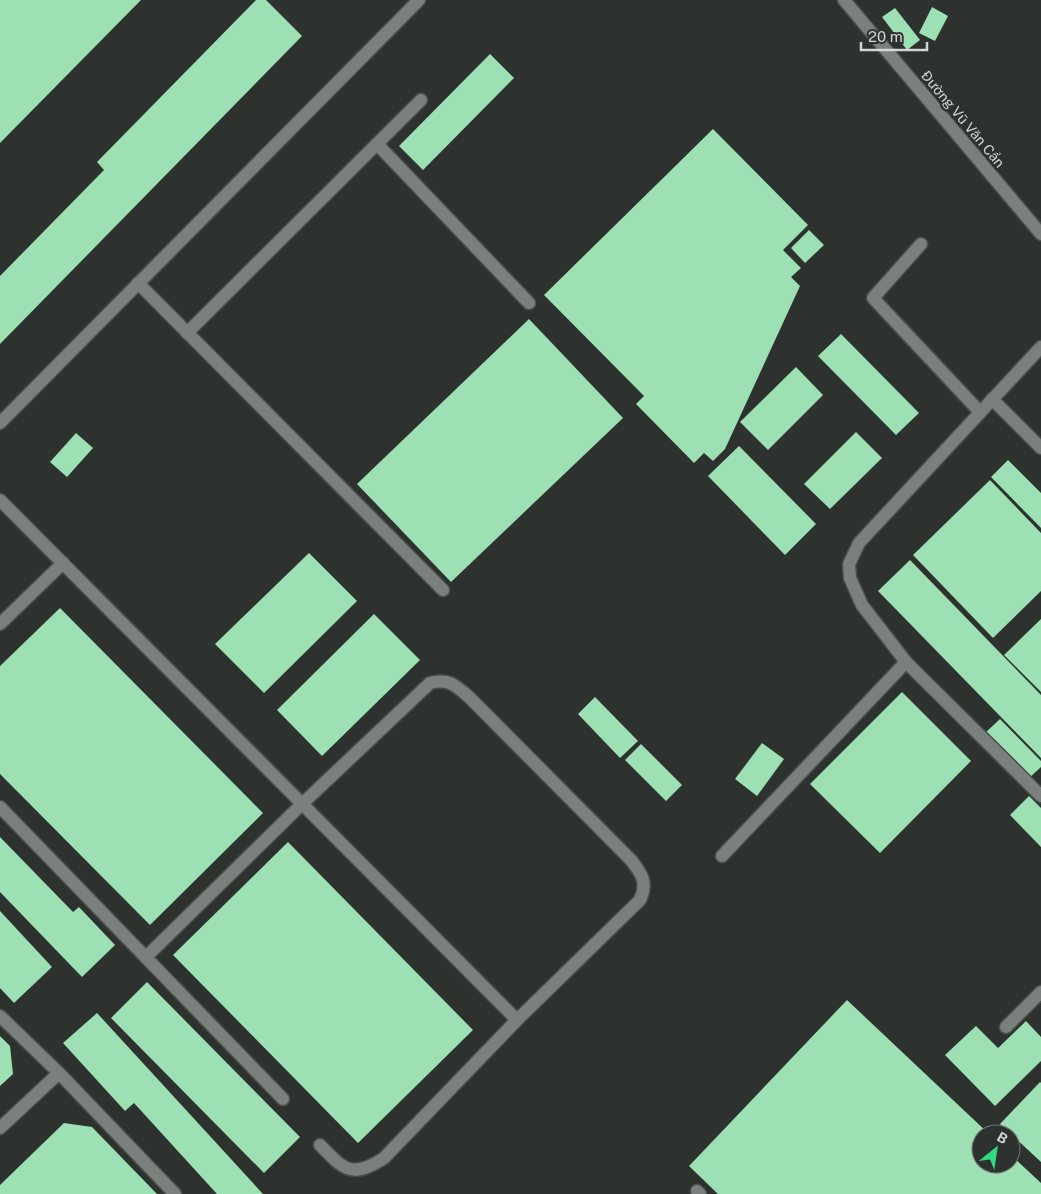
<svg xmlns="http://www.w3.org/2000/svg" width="1041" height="1194" viewBox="0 0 1041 1194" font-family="'Public Sans',sans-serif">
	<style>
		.building { fill: #9ce0b3 }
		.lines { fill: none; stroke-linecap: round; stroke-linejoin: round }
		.service-casing { stroke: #4a4f4b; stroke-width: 15 }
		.minor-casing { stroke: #4a4f4b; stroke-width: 15 }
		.tertiary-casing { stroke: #4a4f4b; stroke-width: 15 }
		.service { stroke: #7a807c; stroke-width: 12 }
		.minor { stroke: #7a807c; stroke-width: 12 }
		.tertiary { stroke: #7a807c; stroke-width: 12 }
		.labels { text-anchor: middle; stroke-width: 5; stroke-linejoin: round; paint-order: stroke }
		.street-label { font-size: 14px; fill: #d3d7d4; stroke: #2d322e }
	</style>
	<rect width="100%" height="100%" fill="#2d322e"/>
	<g class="building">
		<path d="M 0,0 L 141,0 L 0,143 Z"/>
		<path d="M 256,0 L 266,0 L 302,36 L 0,344 L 0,276 L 104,170 L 97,162 Z"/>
		<path d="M 932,7 L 948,16 L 935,41 L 919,33 Z"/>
		<path d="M 895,8 L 920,40 L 907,50 L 882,17 Z"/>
		<path d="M 490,54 L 514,78 L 423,170 L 399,146 Z"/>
		<path d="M 713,129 L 808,225 L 783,250 L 801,268 L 791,277 L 800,286 L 725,449 L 713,461 L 704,453 L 694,463 L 636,404 L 644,396 L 544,295 Z"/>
		<path d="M 809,230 L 824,245 L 805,263 L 791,248 Z"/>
		<path d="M 529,319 L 623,418 L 451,582 L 357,484 Z"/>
		<path d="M 841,334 L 919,413 L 896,435 L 818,356 Z"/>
		<path d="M 796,367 L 823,395 L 768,450 L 740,422 Z"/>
		<path d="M 856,432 L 882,458 L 830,509 L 804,484 Z"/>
		<path d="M 76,433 L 93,448 L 67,477 L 50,462 Z"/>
		<path d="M 739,446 L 816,524 L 785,555 L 708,476 Z"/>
		<path d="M 1008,460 L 1041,493 L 1041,528 L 991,477 Z"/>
		<path d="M 990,480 L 1041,533 L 1041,591 L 993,638 L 913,555 Z"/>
		<path d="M 309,553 L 357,601 L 264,693 L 215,644 Z"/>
		<path d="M 910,560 L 1041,695 L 1041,758 L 878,591 Z"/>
		<path d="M 60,608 L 263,813 L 150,925 L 0,774 L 0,666 Z"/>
		<path d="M 374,614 L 420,660 L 322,756 L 277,710 Z"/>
		<path d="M 1041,619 L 1041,692 L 1004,655 Z"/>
		<path d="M 902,692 L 971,761 L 880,853 L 810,784 Z"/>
		<path d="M 595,697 L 638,741 L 620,758 L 578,714 Z"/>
		<path d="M 1000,719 L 1041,761 L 1041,767 L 1028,779 L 984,734 Z"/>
		<path d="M 762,743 L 784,759 L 757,796 L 735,779 Z"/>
		<path d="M 641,744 L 682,785 L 666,801 L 625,760 Z"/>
		<path d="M 1029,796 L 1041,808 L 1041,847 L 1010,815 Z"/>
		<path d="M 0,837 L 73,912 L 79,907 L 115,945 L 82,977 L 0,892 Z"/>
		<path d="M 288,842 L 473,1030 L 358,1143 L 173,955 Z"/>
		<path d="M 0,911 L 52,967 L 14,1003 L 0,988 Z"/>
		<path d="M 147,982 L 300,1137 L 264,1173 L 111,1018 Z"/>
		<path d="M 847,1000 L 989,1134 L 981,1134 L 981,1164 L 1011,1164 L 1011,1155 L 1041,1183 L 1041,1194 L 718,1194 L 689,1166 Z"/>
		<path d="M 97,1013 L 263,1194 L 217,1194 L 134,1103 L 125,1111 L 63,1043 Z"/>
		<path d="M 1026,1021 L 1041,1037 L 1041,1061 L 995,1106 L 945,1055 L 976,1026 L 998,1048 Z"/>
		<path d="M 0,1036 L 10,1046 L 13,1074 L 0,1086 Z"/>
		<path d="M 1040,1082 L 1041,1083 L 1041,1162 L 1000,1124 Z"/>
		<path d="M 64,1123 L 92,1127 L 157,1194 L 0,1194 L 0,1185 Z"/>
	</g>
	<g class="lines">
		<defs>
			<g id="service">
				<path d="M 377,144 L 529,303"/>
				<path d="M 921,244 L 873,298 L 980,412"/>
				<path d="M 138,283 L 443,590"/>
				<path d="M 187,333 L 421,100"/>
				<path d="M 1041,347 L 859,543 L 849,564 L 850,578 L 862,605 L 906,662 L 1041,796"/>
				<path d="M 992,399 L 1041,448"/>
				<path d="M 0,500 L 517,1020"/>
				<path d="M 0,624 L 63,563"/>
				<path d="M 0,807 L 283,1099"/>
				<path d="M 722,856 L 906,662"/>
				<path d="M 146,957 L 302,804 L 430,683 C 448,678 455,685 469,697 L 631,860 C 642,874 648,883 640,900 L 517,1020 L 384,1158 C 352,1179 344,1170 320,1145"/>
				<path d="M 0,1016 L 59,1073 L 175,1194"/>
				<path d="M 1006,1027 L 1041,992"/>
				<path d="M 0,1128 L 59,1073"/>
				<path d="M 697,1191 L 700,1194"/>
			</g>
			<path id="minor" d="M 844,0 L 1041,234"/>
			<path id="tertiary" d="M 0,423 L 419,0"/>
		</defs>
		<use href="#service" class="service-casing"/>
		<use href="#minor" class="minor-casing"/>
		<use href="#tertiary" class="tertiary-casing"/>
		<use href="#service" class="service"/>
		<use href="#minor" class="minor"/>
		<use href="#tertiary" class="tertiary"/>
	</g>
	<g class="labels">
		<g class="street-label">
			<text transform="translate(963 119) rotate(50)" y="5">Đường Vũ Văn Cẩn</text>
		</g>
	</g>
	<g transform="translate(996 1149) rotate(30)"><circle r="24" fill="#2d322e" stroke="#6f7470"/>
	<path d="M0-4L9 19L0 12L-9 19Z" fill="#31d882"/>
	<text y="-8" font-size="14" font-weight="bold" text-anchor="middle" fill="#d3d7d4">B</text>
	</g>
	<path d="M861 42v8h66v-8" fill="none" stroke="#d3d7d4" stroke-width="2.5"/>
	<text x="868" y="42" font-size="15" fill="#d3d7d4" stroke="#2d322e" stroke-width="4" paint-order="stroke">20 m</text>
</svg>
